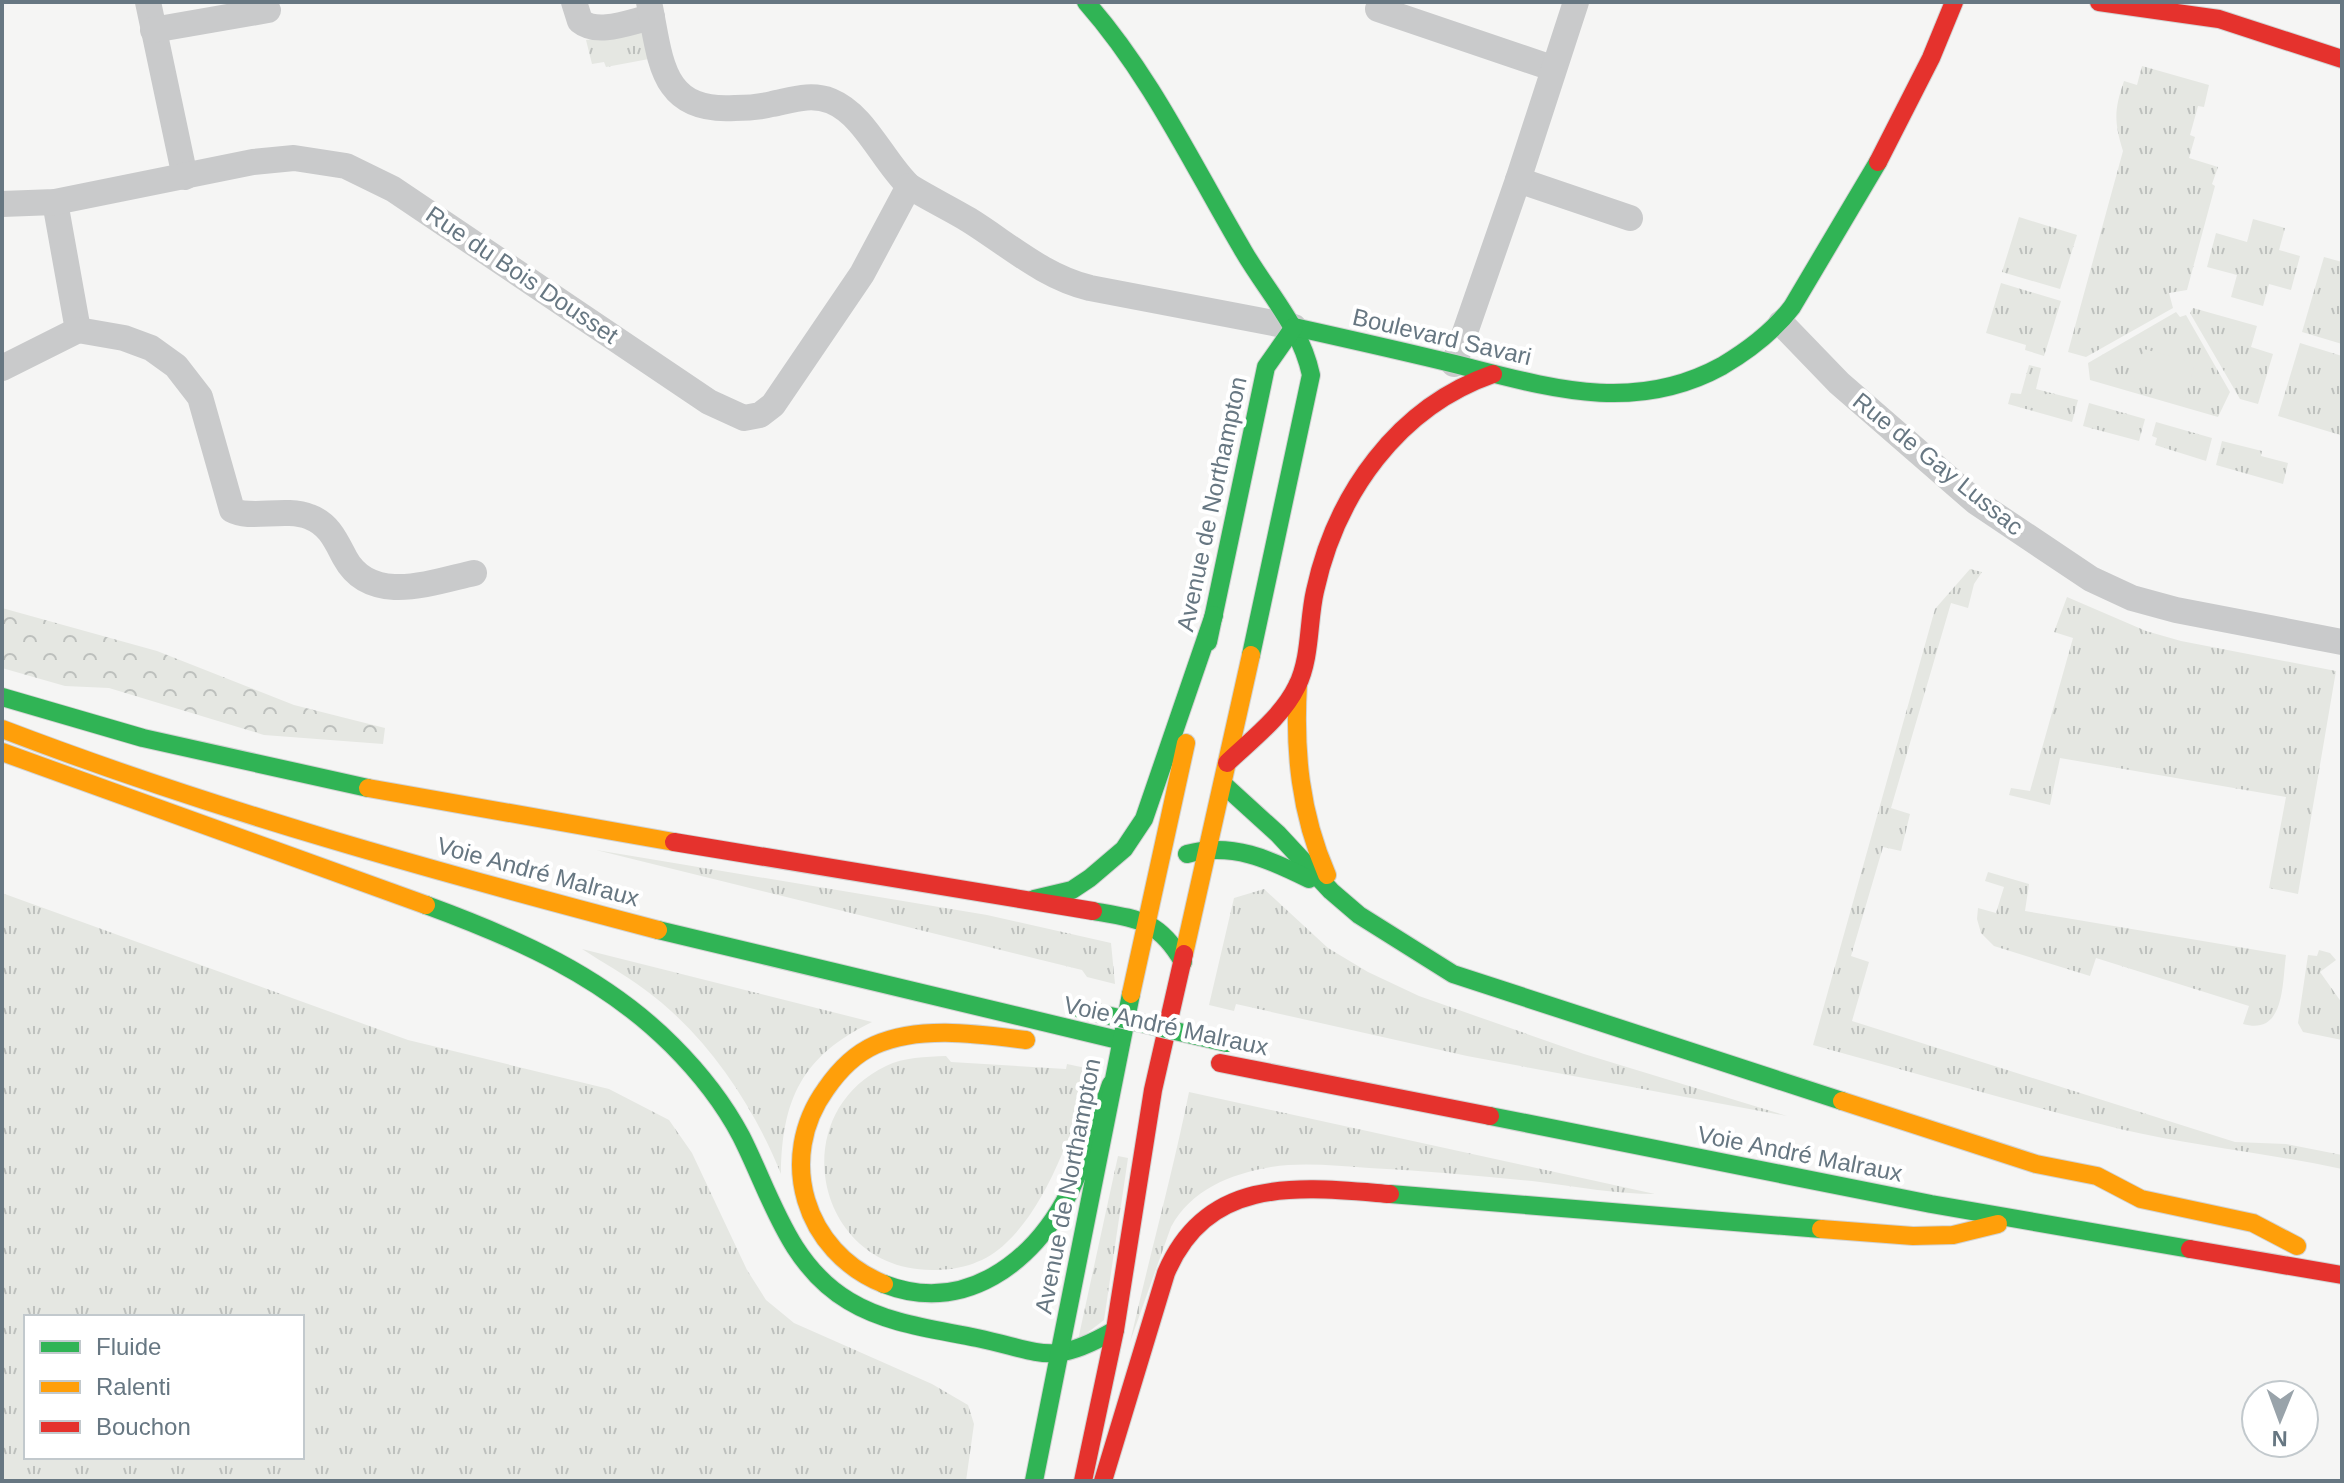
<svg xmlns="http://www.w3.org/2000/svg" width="2344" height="1483" viewBox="0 0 2344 1483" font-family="Helvetica,sans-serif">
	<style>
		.grass { fill: url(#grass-tufts); fill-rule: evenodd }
		.forest { fill: url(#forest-crowns) }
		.park { fill: #e5e7e2 }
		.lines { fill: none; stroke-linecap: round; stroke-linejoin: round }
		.fast-casing { stroke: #d2d3d3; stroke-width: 20 }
		.slow-casing { stroke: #d2d3d3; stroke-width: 20 }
		.jam-casing { stroke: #d2d3d3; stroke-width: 20 }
		.street { stroke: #c9cacb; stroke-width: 26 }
		.fast { stroke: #30b455; stroke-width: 18 }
		.slow { stroke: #ff9f0a; stroke-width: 18 }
		.jam { stroke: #e5322d; stroke-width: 18 }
		.fast-bridge-casing { stroke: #d2d3d3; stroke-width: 20; stroke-linecap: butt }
		.fast-bridge { stroke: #30b455; stroke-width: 18 }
		.labels { text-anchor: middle; stroke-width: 8; stroke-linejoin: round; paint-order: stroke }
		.street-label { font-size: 24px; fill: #677782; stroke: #fff }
	</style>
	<defs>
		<pattern id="grass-tufts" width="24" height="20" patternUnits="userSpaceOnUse" patternTransform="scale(2)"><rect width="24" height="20" fill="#e5e7e2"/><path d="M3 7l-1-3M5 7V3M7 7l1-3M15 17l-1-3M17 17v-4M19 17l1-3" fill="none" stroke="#bdc0bd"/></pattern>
		<pattern id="forest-crowns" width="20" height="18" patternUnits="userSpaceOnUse" patternTransform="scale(2)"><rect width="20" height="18" fill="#e5e7e2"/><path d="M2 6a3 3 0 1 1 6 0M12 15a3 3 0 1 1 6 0" fill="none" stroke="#bdc0bd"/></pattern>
	</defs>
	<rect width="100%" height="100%" fill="#f5f5f4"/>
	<g class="grass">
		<path d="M 644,30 L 649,59 L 606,67 L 604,62 L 592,64 L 586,40 Z"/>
		<path d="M 2142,66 L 2209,85 L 2204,107 L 2198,106 L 2190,135 L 2195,137 L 2189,158 L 2218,167 L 2212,184 L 2215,186 L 2187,290 L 2169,293 L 2173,308 L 2086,357 L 2068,352 L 2123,151 C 2114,122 2114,110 2124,81 L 2137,85 Z"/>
		<path d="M 2019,217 L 2077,235 L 2060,289 L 2002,272 Z"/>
		<path d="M 2253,219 L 2285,228 L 2279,250 L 2300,256 L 2291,290 L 2269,284 L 2263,306 L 2231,297 L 2237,275 L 2207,267 L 2216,233 L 2247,242 Z"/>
		<path d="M 2324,257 L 2342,262 L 2342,344 L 2302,332 Z"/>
		<path d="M 2001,283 L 2061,301 L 2044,356 L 2025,350 L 2026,345 L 1986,333 Z"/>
		<path d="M 2193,308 L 2257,326 L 2251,347 L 2273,354 L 2258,404 L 2240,399 L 2190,313 Z"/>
		<path d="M 2176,312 L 2180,317 L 2186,315 L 2230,392 L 2218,417 L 2090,380 L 2088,363 Z"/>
		<path d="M 2300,343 L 2342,356 L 2340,435 L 2278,416 Z"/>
		<path d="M 2029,365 L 2041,368 L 2036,389 L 2078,400 L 2072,422 L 2008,404 L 2011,393 L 2021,394 Z"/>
		<path d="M 2089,403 L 2145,419 L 2139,441 L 2083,426 Z"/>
		<path d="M 2156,422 L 2212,438 L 2206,461 L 2155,445 L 2157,438 L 2152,436 Z"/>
		<path d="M 2222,441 L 2262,451 L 2261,456 L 2288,463 L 2283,484 L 2216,465 Z"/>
		<path d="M 1970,569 L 1982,572 L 1974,584 L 1968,608 L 1951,603 L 1891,808 L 1910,814 L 1901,851 L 1883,847 L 1851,956 L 1869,962 L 1852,1021 L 2235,1142 L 2286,1144 L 2342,1155 L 2342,1169 C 2268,1153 2193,1146 2120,1129 C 2017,1103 1915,1073 1813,1045 L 1935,609 Z"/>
		<path d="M 2067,597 L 2146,631 L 2181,641 L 2336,671 L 2298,894 L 2269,888 L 2286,797 L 2060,758 L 2050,805 L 2009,795 L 2011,788 L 2030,791 L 2073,638 L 2054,632 Z"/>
		<path d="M 596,850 L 987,915 L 1111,943 L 1115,984 L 1087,977 L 1082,970 Z"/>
		<path d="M 1988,872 L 2029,884 L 2025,911 L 2286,955 C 2282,984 2285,1036 2243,1024 L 2249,1006 L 2096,958 L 2090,976 L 1994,946 L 1981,933 L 1977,919 L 1978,908 L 1996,913 L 2004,887 L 1985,881 Z"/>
		<path d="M 1264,889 L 1328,948 L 1368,972 L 1419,996 L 1584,1054 L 1787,1116 L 1467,1056 L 1236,1004 L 1234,1011 L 1209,1005 L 1234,898 Z"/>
		<path d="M 2,893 L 408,1040 L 609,1089 L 669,1120 L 692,1153 L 747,1270 L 766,1300 L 794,1323 L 932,1384 L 968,1405 L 974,1424 L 966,1481 L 2,1481 ZM 26,1317 L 302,1317 L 302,1457 L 26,1457 Z"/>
		<path d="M 582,949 L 872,1022 C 802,1056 782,1099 781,1174 C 753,1104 705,1033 644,989 C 624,974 602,962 582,949 Z"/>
		<path d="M 2319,950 L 2330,953 L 2336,960 L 2320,972 L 2342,1003 L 2342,1040 L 2303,1032 L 2298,1023 L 2308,955 L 2317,956 Z"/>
		<path d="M 946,1056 L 951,1062 L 1066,1069 L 1067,1064 L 1095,1070 C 1072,1126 1051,1201 1006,1243 C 987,1262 961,1270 934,1270 C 817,1272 782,1116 886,1066 C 904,1057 925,1057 946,1056 Z"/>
		<path d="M 1189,1092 L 1655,1194 C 1616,1194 1579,1187 1540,1182 C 1483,1176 1426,1171 1369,1168 C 1337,1166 1303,1162 1271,1167 C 1230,1174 1191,1190 1171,1227 L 1130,1342 C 1149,1258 1172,1176 1189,1092 Z"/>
		<path d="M 1118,1156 L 1128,1158 L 1104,1320 L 1078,1340 Z"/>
	</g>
	<path class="forest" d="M 2,608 L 157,651 L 294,705 L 385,728 L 383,744 L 264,735 L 109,688 L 65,686 L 2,668 Z"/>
	<path class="park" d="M 2144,349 L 2195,363 L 2185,398 L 2133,383 Z"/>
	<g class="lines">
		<defs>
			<g id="fast">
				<path d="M 1086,2 C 1152,77 1193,166 1244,252 C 1268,293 1301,327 1311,375 L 1251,655"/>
				<path d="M 1294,327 C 1348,339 1402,351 1455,364 C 1547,387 1633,415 1722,366 C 1749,350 1773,332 1792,307 L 1878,162"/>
				<path d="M 1208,642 L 1266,367 L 1294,327"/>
				<path d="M 2,697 L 143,738 L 368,788"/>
				<path d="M 1223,784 L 1278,834 L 1331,891 L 1359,915 L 1453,974 L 1842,1101"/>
				<path d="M 1187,854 C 1232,842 1269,859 1309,879"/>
				<path d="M 1034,899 L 1072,890 L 1090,878 L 1124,849 L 1144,819 L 1214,615"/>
				<path d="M 426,905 C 516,938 603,976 672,1045 C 699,1072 723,1102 741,1136 C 771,1195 788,1265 849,1301 C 887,1324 934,1329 977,1338 C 1043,1352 1051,1367 1115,1330"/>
				<path d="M 1093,911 C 1138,919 1159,920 1183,962"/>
				<path d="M 658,930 L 1114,1039"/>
				<path d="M 1490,1116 L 1931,1204 L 2190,1249"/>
				<path d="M 1390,1194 L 1821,1229"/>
				<path d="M 884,1284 C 964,1315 1033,1263 1069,1193 C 1086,1158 1098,1121 1111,1084"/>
				<path d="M 1034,1481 L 1131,994"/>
			</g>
			<g id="slow">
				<path d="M 1298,684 C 1294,751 1300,813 1327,875"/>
				<path d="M 2,729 C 216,811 437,872 658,930"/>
				<path d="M 2,752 L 426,905"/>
				<path d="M 368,788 L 674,842"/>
				<path d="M 1184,954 L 1251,655"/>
				<path d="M 1131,994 L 1186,743"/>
				<path d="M 1842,1101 L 2036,1164 L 2097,1176 L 2141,1199 L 2253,1223 L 2297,1246"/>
				<path d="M 1821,1229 L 1913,1236 L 1953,1235 L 1998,1224"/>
				<path d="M 884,1284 C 804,1252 776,1158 826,1089 C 839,1070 855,1054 875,1045 C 920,1025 979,1034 1026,1040"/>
			</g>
			<g id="jam">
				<path d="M 2099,2 L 2219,19 L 2342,59"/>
				<path d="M 1878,162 L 1931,58 L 1954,2"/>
				<path d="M 1227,763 C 1251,740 1282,717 1297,686 C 1311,658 1308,621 1315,591 C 1336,494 1398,407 1493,374"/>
				<path d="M 674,842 L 1093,911"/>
				<path d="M 1220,1063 L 1490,1116"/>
				<path d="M 2190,1249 L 2342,1275"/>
				<path d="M 1083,1481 L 1115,1330 L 1153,1090 L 1184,954"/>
				<path d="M 1103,1481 L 1166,1273 C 1208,1174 1301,1187 1390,1194"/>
			</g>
		</defs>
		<use href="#fast" class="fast-casing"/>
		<use href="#slow" class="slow-casing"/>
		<use href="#jam" class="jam-casing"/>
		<g class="street">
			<path d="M 148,2 L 185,177"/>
			<path d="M 574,2 L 580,21 C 598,36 632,21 652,17"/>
			<path d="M 649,2 C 661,60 660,113 735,108 C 747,108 760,107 772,104 C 792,100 811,93 831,101 C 865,115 882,160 909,186"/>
			<path d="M 1378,9 L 1552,68"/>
			<path d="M 153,30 L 268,10"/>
			<path d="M 1518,180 L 1630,218"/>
			<path d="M 55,202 L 78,330"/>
			<path d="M 2,204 L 55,202 L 253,162 L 294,158 L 346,166 L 393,189 L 709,402 L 744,418 L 760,415 L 773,405 L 862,274 L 909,186 C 928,198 949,208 969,220 C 1009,245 1044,277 1090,288 L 1294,327"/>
			<path d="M 1781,323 L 1839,383 L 1976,502 L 2091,579 L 2132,598 L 2176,610 L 2342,642"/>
			<path d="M 1454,364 L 1518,180 L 1576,2"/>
			<path d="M 2,368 L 78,330 L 124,338 L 151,348 L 176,366 L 200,397 L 232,510 C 250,520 285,507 310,517 C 329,524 336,541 345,558 C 371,606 433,582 474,573"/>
		</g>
		<use href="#fast" class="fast"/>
		<use href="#slow" class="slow"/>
		<use href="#jam" class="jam"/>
		<defs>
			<path id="fast-bridge" d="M 1080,1009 L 1227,1043"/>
		</defs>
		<use href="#fast-bridge" class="fast-bridge-casing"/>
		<use href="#fast-bridge" class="fast-bridge"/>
	</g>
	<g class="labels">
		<g class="street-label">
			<text transform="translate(522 275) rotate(34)" y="8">Rue du Bois Dousset</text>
			<text transform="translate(1442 337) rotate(13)" y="8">Boulevard Savari</text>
			<text transform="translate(1938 464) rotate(39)" y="8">Rue de Gay Lussac</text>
			<text transform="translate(1212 504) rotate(-78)" y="8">Avenue de Northampton</text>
			<text transform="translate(538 872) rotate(15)" y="8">Voie André Malraux</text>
			<text transform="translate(1166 1026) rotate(12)" y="8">Voie André Malraux</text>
			<text transform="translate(1800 1154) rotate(11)" y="8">Voie André Malraux</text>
			<text transform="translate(1068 1186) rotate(-79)" y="8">Avenue de Northampton</text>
		</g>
	</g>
	<rect width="2344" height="1483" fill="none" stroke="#677782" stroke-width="8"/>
	<rect x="24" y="1315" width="280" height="144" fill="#ffffff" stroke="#c2c9cd" stroke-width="2"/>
	<rect x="40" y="1341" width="40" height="12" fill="#30b455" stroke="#c2c9cd" stroke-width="2"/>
	<text x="96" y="1355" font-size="24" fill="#677782">Fluide</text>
	<rect x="40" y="1381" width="40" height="12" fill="#ff9f0a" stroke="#c2c9cd" stroke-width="2"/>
	<text x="96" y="1395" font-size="24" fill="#677782">Ralenti</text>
	<rect x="40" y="1421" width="40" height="12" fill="#e5322d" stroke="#c2c9cd" stroke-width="2"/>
	<text x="96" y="1435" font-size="24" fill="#677782">Bouchon</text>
	<g transform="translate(2280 1419) rotate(181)"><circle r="38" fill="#ffffff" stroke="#c2c9cd" stroke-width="2"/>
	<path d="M0-6L14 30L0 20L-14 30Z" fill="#99a3aa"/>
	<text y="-12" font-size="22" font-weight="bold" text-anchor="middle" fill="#677782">N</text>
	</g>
</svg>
